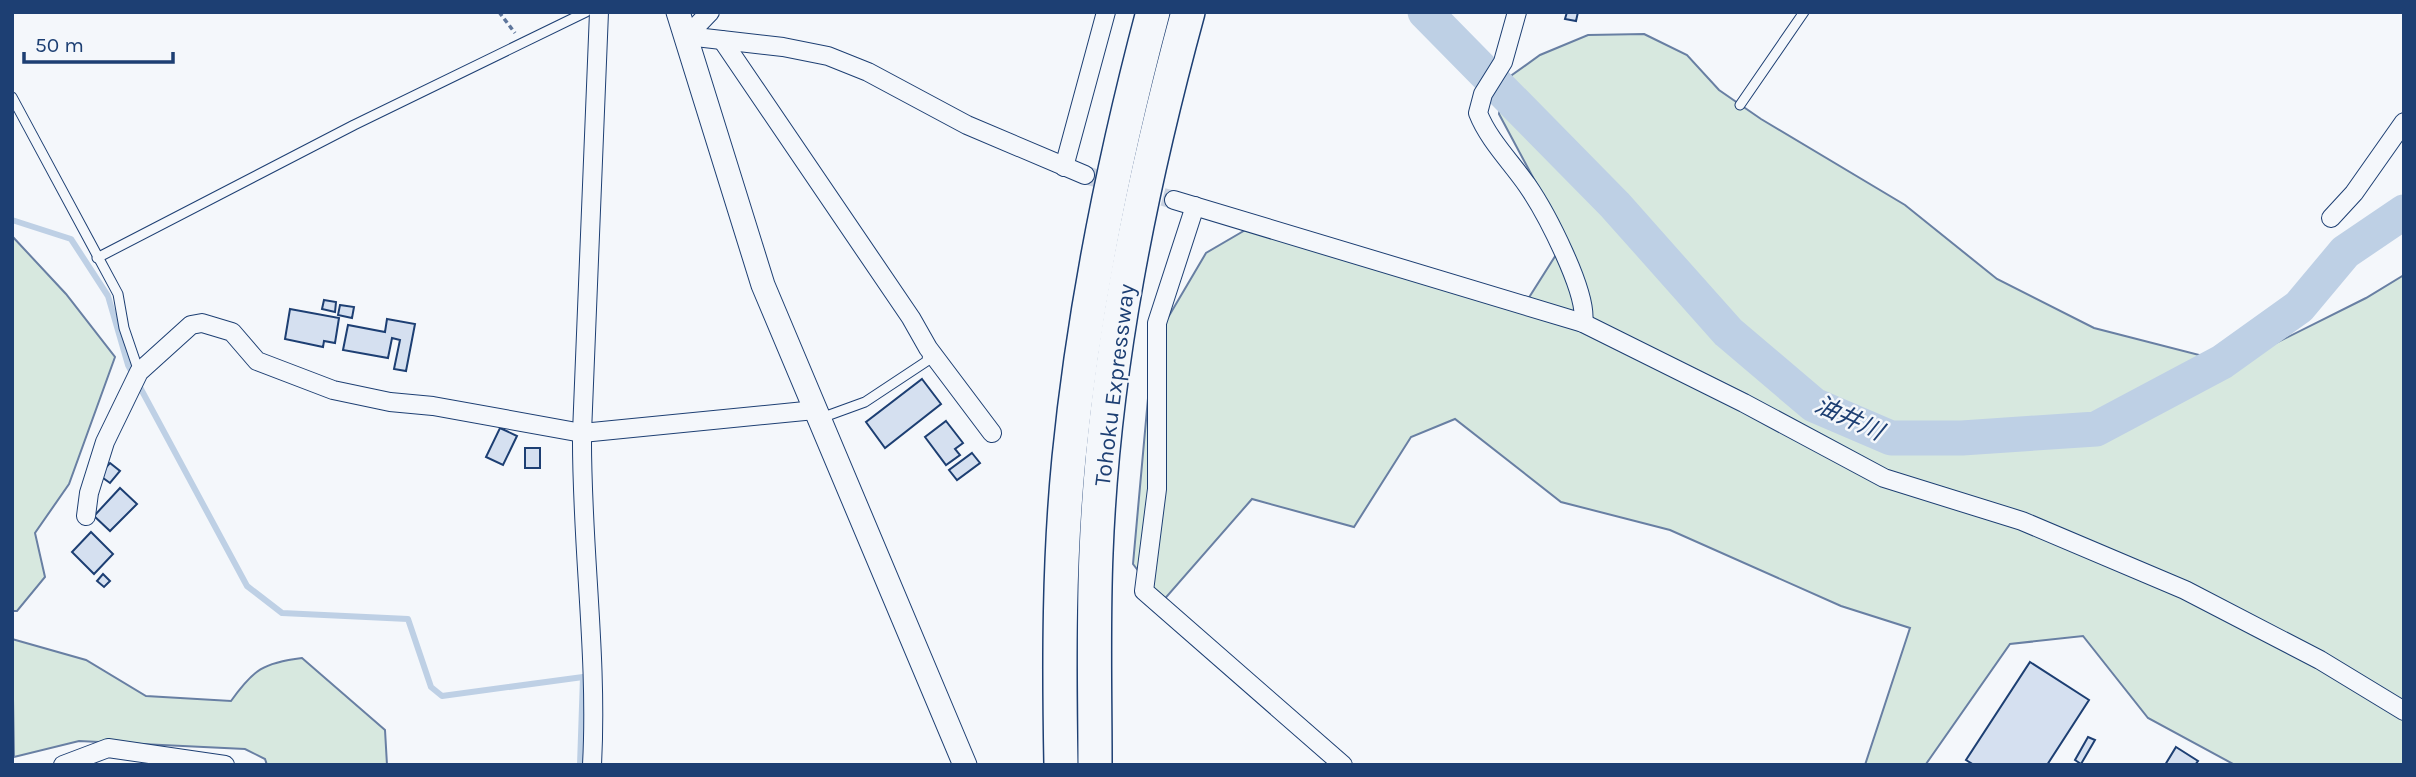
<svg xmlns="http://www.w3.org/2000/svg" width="2416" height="777" viewBox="0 0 2416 777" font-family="Karla,'Noto Sans JP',sans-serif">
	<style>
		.green { fill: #d7e8df; stroke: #687fa3; stroke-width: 2 }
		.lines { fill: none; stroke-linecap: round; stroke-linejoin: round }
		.stream { stroke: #bed0e5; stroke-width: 6 }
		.river { stroke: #bed0e5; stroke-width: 35 }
		.building { fill: #d5e0f0; stroke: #1d3f73; stroke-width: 2 }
		.minor-tunnel { stroke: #c9d2e0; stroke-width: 18; stroke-dasharray: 18 9; stroke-linecap: butt }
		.service-casing { stroke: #1d3f73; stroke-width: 11 }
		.minor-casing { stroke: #1d3f73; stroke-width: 20 }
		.tertiary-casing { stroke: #1d3f73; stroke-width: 25 }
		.motorway-casing { stroke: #1d3f73; stroke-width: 36 }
		.path { stroke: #5e769c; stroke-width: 3.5; stroke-dasharray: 5 3.5; stroke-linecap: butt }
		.service { stroke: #f4f7fb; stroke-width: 9 }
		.minor { stroke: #f4f7fb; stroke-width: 18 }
		.tertiary { stroke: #f4f7fb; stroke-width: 23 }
		.motorway { stroke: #f4f7fb; stroke-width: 33 }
		.labels { text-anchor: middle; stroke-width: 5; stroke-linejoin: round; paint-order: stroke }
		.street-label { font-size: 23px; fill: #1d3f73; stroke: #f4f7fb }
		.water-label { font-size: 24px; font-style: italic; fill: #1d3f73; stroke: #f4f7fb }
	</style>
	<rect width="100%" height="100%" fill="#f4f7fb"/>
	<g class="green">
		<path d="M 1644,34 L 1687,55 L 1719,90 L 1761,119 L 1905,205 L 1997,279 L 2094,328 L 2234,364 L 2366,298 L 2404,275 L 2404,694 L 2400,708 L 2404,711 L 2404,765 L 2235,765 L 2148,718 L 2083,636 L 2010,644 L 1926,764 L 1865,765 L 1910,628 L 1841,606 L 1670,530 L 1561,502 L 1455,419 L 1411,437 L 1354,527 L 1252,499 L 1162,602 L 1133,564 L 1153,343 L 1206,253 L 1259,222 L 1521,310 L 1566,239 L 1499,114 L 1502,90 L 1512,75 L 1540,55 L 1588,35 Z"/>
		<path d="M 12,236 L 66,294 L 115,357 L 69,484 L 35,533 L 45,577 L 17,611 L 12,611 Z"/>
		<path d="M 12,639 L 86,660 L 146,696 L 231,701 C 254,669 263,663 302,658 L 385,730 L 387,765 L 267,765 L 265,759 L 245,749 L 79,741 L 14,757 Z"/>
	</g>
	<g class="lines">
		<path class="stream" d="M 12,220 L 71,239 L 108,296 L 128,365 L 247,586 L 282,613 L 408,619 L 431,687 L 442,696 L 583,677 L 580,765"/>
		<path class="river" d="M 1425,12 L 1615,205 L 1728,332 L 1814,405 L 1891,438 L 1962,438 L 2096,429 L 2222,362 L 2299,307 L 2345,252 L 2404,212"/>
	</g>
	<g class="building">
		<path d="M 1567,12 L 1578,12 L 1576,21 L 1565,19 Z"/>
		<path d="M 324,300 L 336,302 L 335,312 L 322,309 Z"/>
		<path d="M 340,305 L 354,307 L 352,318 L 338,315 Z"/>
		<path d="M 290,309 L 339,318 L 335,343 L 324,341 L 323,347 L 285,339 Z"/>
		<path d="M 387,319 L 415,324 L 406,371 L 394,369 L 400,340 L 392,338 L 388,358 L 343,350 L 348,325 L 385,332 Z"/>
		<path d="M 922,379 L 941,404 L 885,448 L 866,422 Z"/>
		<path d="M 946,421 L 963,443 L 955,449 L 960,455 L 946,465 L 925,437 Z"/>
		<path d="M 500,428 L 517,436 L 503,465 L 486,457 Z"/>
		<rect x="525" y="448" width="15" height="20"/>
		<path d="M 972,453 L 980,463 L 957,480 L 949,470 Z"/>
		<path d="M 110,463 L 120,471 L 110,483 L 99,475 Z"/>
		<path d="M 120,488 L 137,504 L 110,531 L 94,516 Z"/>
		<path d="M 91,532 L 113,554 L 94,574 L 72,552 Z"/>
		<path d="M 103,574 L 110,581 L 104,587 L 97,581 Z"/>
		<path d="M 2030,662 L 2089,700 L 2047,765 L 1974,765 L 1966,760 Z"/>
		<path d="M 2088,737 L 2095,740 L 2081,764 L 2075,760 Z"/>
		<path d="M 2176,747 L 2198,761 L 2195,765 L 2165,765 Z"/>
	</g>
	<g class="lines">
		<path class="minor-tunnel" d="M 1085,175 L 1174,200"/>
		<defs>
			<g id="service">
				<path d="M 12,97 L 118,294 L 124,328 L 139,372"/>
				<path d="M 1740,105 L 1804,12"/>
				<path d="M 97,258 L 354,125 L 586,12"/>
				<path d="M 821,418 L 865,402 L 927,361 L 928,350"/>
			</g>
			<g id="minor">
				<path d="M 1517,12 L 1503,62 L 1483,94 L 1478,113 C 1488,139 1511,162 1527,185 C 1545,211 1589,294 1583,323"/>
				<path d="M 687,36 L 783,47 L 828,56 L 868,72 L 967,125 L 1085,175"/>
				<path d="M 687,36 L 710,12"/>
				<path d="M 722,40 L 911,318 L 928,348 L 992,433"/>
				<path d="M 1064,167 L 1106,12"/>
				<path d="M 1174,200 L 1583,323 L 1744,403 L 1884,478 L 2022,521 L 2185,590 L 2320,660 L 2404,711"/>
				<path d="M 1195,206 L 1157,323 L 1157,489 L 1144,591 L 1343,765"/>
				<path d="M 2331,218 L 2354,193 L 2404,122"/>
				<path d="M 86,516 L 89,493 L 105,442 L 139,372 L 191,325 L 202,323 L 232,332 L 257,361 L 333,390 L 390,402 L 433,406 L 582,433 L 815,410"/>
				<path d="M 63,765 L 108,748 L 225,765"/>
				<path d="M 592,765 C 598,654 581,544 582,433 L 599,12"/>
			</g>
			<path id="tertiary" d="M 678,12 L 763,285 L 965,765"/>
			<g id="motorway">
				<path d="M 1061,765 C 1059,663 1059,560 1069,458 C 1084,307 1114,159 1153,12"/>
				<path d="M 1095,765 C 1095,694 1093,624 1096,553 C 1103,370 1140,188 1188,12"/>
			</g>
		</defs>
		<use href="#service" class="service-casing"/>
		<use href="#minor" class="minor-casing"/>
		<use href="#tertiary" class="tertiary-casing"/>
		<use href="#motorway" class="motorway-casing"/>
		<path class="path" d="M 499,12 L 515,33"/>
		<use href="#service" class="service"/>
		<use href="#minor" class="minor"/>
		<use href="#tertiary" class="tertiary"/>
		<use href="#motorway" class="motorway"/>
	</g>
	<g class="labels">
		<g class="street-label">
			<text transform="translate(1114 385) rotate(-83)" y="8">Tohoku Expressway</text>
		</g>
		<g class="water-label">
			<text transform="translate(1849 418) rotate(25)" y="8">油井川</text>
		</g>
	</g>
	<rect width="2416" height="777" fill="none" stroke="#1d3f73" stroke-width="28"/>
	<path d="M24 52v10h149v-10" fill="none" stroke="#1d3f73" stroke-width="3.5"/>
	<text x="35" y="52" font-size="21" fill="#1d3f73" stroke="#f4f7fb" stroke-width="5" paint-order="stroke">50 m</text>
</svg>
